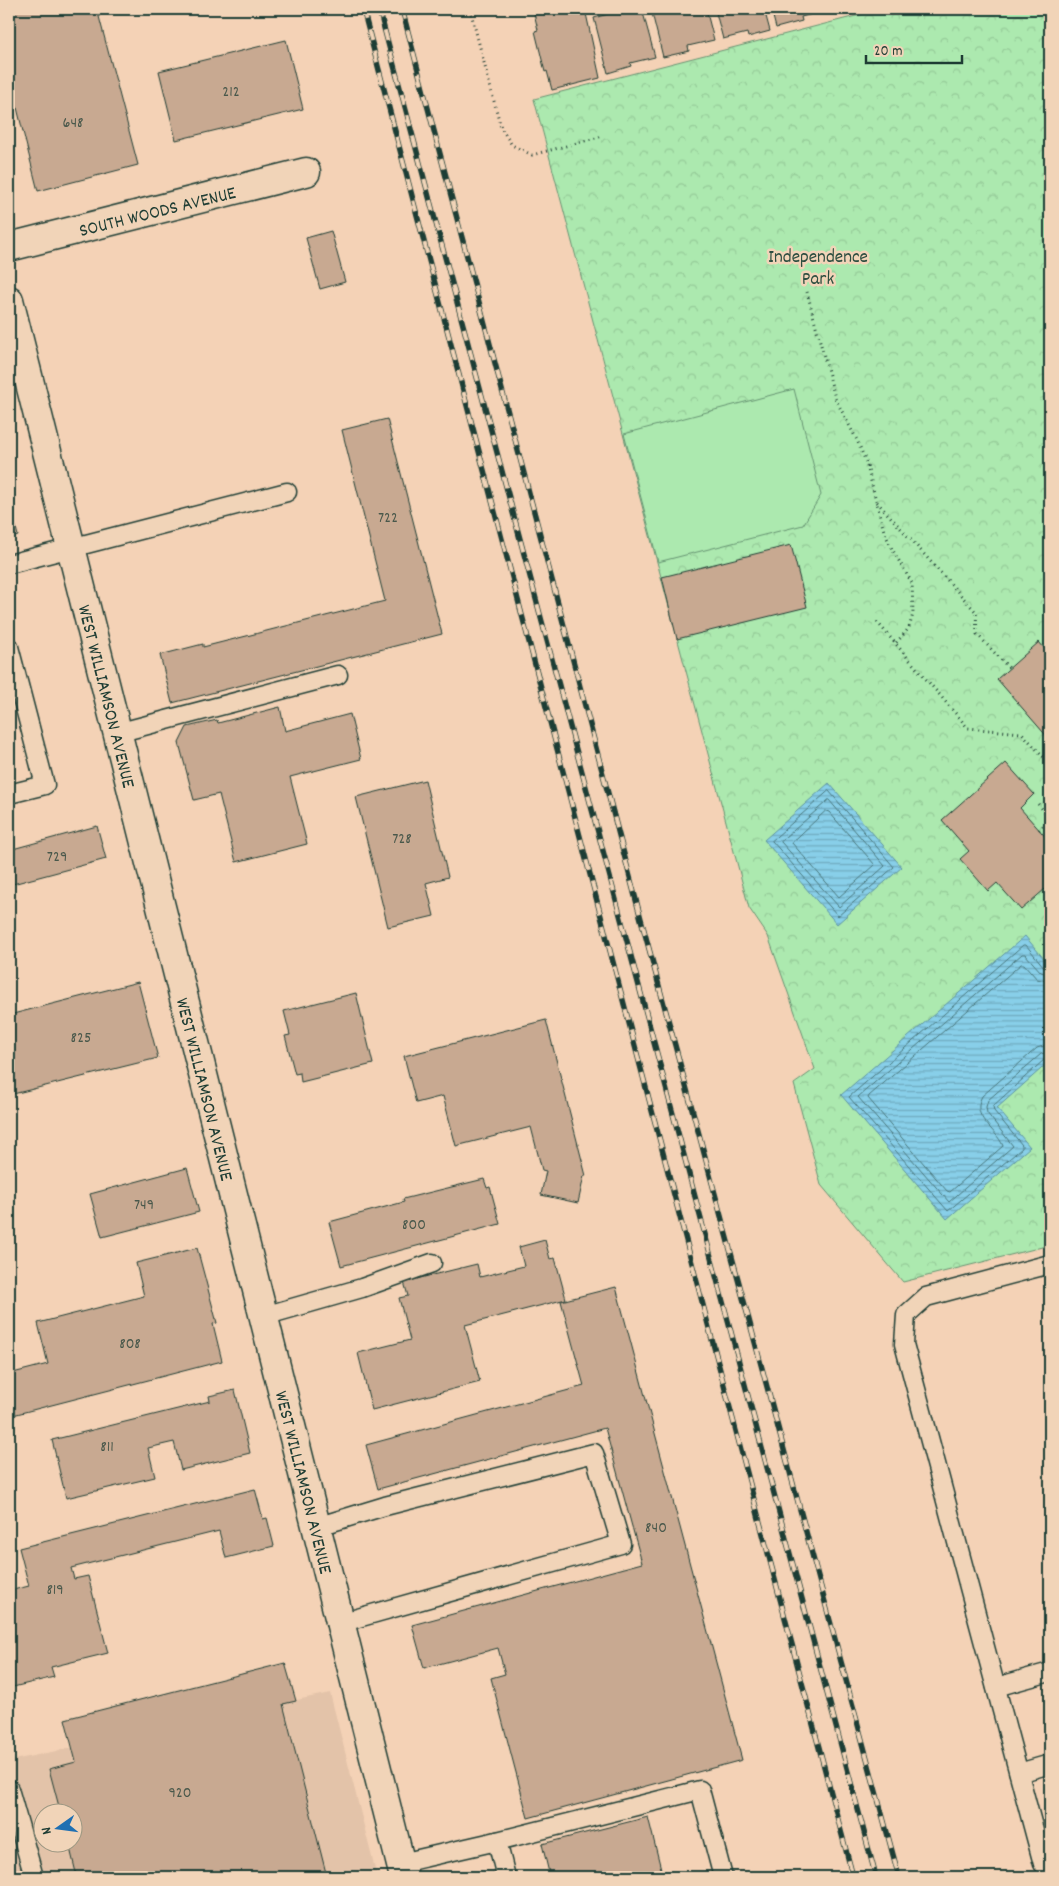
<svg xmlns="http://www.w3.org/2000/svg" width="1059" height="1886" viewBox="0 0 1059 1886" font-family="Dekko,sans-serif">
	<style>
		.built { fill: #e3c3a9; fill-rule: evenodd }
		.park { fill: url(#park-crowns); stroke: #669372 }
		.pitch { fill: #ace9af; stroke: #669372 }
		.water { fill: url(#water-rules); stroke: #5e95a1 }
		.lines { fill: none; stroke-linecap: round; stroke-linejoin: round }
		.shore { stroke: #49777c; stroke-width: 1 }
		.building { fill: #c8a991; stroke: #1f3d34 }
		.lane-casing { stroke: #1f3d34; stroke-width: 21 }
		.street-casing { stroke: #1f3d34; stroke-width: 31 }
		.path { stroke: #1f3d34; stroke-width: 3; stroke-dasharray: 1 4; stroke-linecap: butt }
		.lane { stroke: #f1d4b8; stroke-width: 18 }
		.street { stroke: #f1d4b8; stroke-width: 28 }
		.rail-casing { stroke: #1f3d34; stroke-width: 5.5 }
		.rail { stroke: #f1d4b8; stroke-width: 4; stroke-dasharray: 11; stroke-linecap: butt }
		.labels { text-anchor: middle; stroke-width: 5; stroke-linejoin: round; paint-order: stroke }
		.number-label { font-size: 16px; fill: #49584b }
		.street-label { font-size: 19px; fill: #1f3d34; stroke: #f1d4b8 }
		.park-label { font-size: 19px; fill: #2d4e40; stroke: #f1d4b8 }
	</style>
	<defs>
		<pattern id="park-crowns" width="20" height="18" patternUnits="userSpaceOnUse" patternTransform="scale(1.25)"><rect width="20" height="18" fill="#ace9af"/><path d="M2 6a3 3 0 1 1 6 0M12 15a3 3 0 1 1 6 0" fill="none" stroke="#94c997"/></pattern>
		<pattern id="water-rules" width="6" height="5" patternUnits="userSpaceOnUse" patternTransform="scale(1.25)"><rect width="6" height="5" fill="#88cfe9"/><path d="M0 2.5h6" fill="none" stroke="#6fa9be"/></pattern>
	</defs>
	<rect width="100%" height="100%" fill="#f4d2b6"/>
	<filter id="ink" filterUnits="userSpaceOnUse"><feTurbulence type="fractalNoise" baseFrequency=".02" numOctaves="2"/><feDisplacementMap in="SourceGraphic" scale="10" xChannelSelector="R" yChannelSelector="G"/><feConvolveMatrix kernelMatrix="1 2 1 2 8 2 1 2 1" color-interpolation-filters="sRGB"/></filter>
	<g filter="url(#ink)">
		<path class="built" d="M 330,1693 L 377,1877 L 9,1877 L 9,1761 ZM 42,1814 L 72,1814 L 72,1844 L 42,1844 Z"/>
		<path class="park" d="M 883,9 L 1050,9 L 1050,1242 L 1046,1246 L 903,1282 L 821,1185 L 794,1084 L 815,1069 L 768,936 L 749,908 L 534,99 Z"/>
		<path class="pitch" d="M 794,389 L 821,495 L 803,525 L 658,562 L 624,434 Z"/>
		<g class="water">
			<path d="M 829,783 L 902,867 L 837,924 L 764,840 Z"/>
			<path d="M 1025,936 L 1050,966 L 1050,1061 L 997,1108 L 1030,1147 L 947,1219 L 841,1095 Z"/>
		</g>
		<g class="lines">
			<g class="shore">
				<path d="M 829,791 L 894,867 L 838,916 L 772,841 Z"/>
				<path d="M 829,800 L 885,866 L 839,907 L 781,842 Z"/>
				<path d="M 826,811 L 829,812 L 875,865 L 839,897 L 792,843 Z"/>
				<path d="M 1050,969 L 1044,967 L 1026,945 L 1023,945 L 849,1097 L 948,1211 L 1022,1148 L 1022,1145 L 994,1111 L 993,1106 L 1045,1059 L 1050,1058"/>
				<path d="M 1050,975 L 1041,972 L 1025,954 L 1022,954 L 858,1097 L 949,1202 L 1013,1146 L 987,1113 L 986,1107 L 988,1100 L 1041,1054 L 1050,1052"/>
				<path d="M 1050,982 L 1037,979 L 1024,964 L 1021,964 L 869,1096 L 868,1098 L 947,1191 L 950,1192 L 1003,1146 C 996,1128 970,1118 982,1096 L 1037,1048 L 1050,1044"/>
			</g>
		</g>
		<g class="building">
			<path d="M 9,9 L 97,9 L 138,165 L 38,191 L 9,76 Z"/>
			<path d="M 533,9 L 585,9 L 600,78 L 552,90 L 547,71 L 545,72 L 535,31 L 538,30 Z"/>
			<path d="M 613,9 L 642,9 L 655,57 L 630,63 L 631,66 L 608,73 L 594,18 L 608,14 L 607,10 Z"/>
			<path d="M 651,9 L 706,9 L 714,40 L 688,46 L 689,51 L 663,57 Z"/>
			<path d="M 715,9 L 764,9 L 770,31 L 748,37 L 747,33 L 723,39 Z"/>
			<path d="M 771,9 L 828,9 L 828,10 L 801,17 L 802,21 L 776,28 Z"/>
			<path d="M 835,9 L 858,9 L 837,14 Z"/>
			<path d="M 286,40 L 303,109 L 176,140 L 159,71 Z"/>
			<path d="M 331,231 L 345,282 L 320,289 L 306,238 Z"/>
			<path d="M 387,419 L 442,634 L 172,703 L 160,655 L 203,644 L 203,647 L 385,601 L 342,430 Z"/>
			<path d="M 9,498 L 18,536 L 9,539 Z"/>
			<path d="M 791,545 L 807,607 L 677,639 L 662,577 Z"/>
			<path d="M 1039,642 L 1050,655 L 1050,740 L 997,679 Z"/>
			<path d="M 280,707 L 285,731 L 350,714 L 361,759 L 290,777 L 307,844 L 236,862 L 219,794 L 194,800 L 179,743 L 187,727 L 217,720 L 218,723 Z"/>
			<path d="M 1006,763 L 1034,794 L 1020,808 L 1050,842 L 1050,894 L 1045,889 L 1021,910 L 997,883 L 988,891 L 960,859 L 969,851 L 942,820 Z"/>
			<path d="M 425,780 L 448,877 L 426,883 L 434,916 L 388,927 L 356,797 Z"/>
			<path d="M 97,826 L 106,859 L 9,885 L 9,850 Z"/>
			<path d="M 138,982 L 158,1058 L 9,1095 L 9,1015 Z"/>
			<path d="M 356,993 L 373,1064 L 301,1082 L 300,1073 L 295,1074 L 285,1036 L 290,1035 L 284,1011 Z"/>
			<path d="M 546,1020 L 586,1176 L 584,1176 L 578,1203 L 541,1195 L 546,1171 L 542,1170 L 531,1127 L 456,1146 L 443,1096 L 416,1103 L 404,1056 Z"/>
			<path d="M 187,1168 L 199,1212 L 102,1237 L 90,1194 Z"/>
			<path d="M 484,1179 L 487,1188 L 490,1187 L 500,1224 L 341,1266 L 329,1222 L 404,1202 L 403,1199 Z"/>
			<path d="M 545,1240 L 550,1259 L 555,1258 L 566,1299 L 465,1325 L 480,1382 L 372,1410 L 358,1353 L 410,1340 L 399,1298 L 408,1296 L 404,1282 L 477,1264 L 480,1277 L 524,1266 L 519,1247 Z"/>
			<path d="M 197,1248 L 217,1323 L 213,1324 L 222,1361 L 9,1416 L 9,1374 L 48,1364 L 38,1323 L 144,1296 L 136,1263 Z"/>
			<path d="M 616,1287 L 742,1760 L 528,1818 L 491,1678 L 505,1674 L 498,1648 L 424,1668 L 412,1625 L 642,1563 L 605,1428 L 378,1489 L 366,1445 L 584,1386 L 561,1301 Z"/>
			<path d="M 235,1390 L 250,1453 L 181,1470 L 174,1442 L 148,1448 L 155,1477 L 66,1498 L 52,1440 L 210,1401 L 209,1396 Z"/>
			<path d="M 255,1489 L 263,1519 L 267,1518 L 274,1546 L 226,1558 L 219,1531 L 71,1568 L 74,1579 L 88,1576 L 108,1653 L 51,1667 L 54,1677 L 9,1688 L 9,1591 L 29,1586 L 19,1548 Z"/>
			<path d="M 285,1663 L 296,1701 L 283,1704 L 327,1877 L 77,1877 L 69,1844 L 72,1844 L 72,1814 L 61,1814 L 49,1769 L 76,1762 L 65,1719 Z"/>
			<path d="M 648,1817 L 663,1877 L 550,1877 L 542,1844 Z"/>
		</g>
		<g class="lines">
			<defs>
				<g id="lane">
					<path d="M 9,564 L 287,492"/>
					<path d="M 9,647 L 45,785 L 9,794"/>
					<path d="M 117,733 L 338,675"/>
					<path d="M 264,1316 L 362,1288 L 432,1263"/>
					<path d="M 316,1527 L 385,1506 L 594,1453 L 621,1544 L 340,1623"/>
					<path d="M 996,1687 L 1050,1672"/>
					<path d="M 1019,1773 L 1050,1764"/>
					<path d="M 9,1789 L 34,1877"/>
					<path d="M 401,1863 L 497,1841"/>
					<path d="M 1043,1864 L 904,1344 L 906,1315 L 926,1297 L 1050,1264"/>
					<path d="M 506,1877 L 497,1841 L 700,1790 L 723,1877"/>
				</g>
				<g id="street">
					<path d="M 9,247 L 306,172"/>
					<path d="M 9,300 L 404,1877"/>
				</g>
			</defs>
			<use href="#lane" class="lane-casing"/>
			<use href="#street" class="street-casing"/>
			<g class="path">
				<path d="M 470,9 L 501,128 L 512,145 L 532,155 L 603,136"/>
				<path d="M 807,292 L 835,398 L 857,440 L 866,462 L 884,531 L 892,549 L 912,583 L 913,614 L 909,628 L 895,644"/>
				<path d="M 877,502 L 976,612 L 977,634 L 1009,668"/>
				<path d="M 877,622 L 968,728 L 1022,733 L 1050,764"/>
				<path d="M 1038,804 L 1050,818"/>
				<path d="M 1039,830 L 1050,819"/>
			</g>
			<use href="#lane" class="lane"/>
			<use href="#street" class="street"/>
			<defs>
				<g id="rail">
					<path d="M 363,9 L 853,1877"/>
					<path d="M 379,9 L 876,1877"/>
					<path d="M 402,9 L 641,919 L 899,1877"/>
				</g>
			</defs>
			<use href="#rail" class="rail-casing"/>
			<use href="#rail" class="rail"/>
		</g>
	</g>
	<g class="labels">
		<g class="number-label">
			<text x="231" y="96">212</text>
			<text x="73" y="127">648</text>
			<text x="388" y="522">722</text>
			<text x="402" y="843">728</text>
			<text x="57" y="861">729</text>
			<text x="81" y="1042">825</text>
			<text x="144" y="1209">749</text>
			<text x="414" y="1229">800</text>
			<text x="130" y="1348">808</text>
			<text x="107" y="1451">811</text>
			<text x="656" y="1532">840</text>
			<text x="55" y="1594">819</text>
			<text x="180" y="1797">920</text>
		</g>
		<g class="street-label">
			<text transform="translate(157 210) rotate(-14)" y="7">SOUTH WOODS AVENUE</text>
			<text transform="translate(108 696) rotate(76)" y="7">WEST WILLIAMSON AVENUE</text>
			<text transform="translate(206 1089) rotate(76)" y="7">WEST WILLIAMSON AVENUE</text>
			<text transform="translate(305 1482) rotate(76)" y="7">WEST WILLIAMSON AVENUE</text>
		</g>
		<g class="park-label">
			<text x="818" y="262">Independence<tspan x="818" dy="22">Park</tspan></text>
		</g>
	</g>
	<rect width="1059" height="1886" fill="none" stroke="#f1d4b8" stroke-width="30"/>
	<rect x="15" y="15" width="1029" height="1856" fill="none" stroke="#1f3d34" stroke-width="2" filter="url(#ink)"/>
	<g transform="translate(58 1828) rotate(256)"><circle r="24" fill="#f1d4b8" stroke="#9d9883"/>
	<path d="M0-4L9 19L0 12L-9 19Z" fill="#1f6fb2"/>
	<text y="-8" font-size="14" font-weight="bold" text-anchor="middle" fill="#1f3d34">N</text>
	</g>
	<path d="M866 55v8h96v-8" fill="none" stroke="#1f3d34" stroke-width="2.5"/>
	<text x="874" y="55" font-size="15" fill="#1f3d34" stroke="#f1d4b8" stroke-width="4" paint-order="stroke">20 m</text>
</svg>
